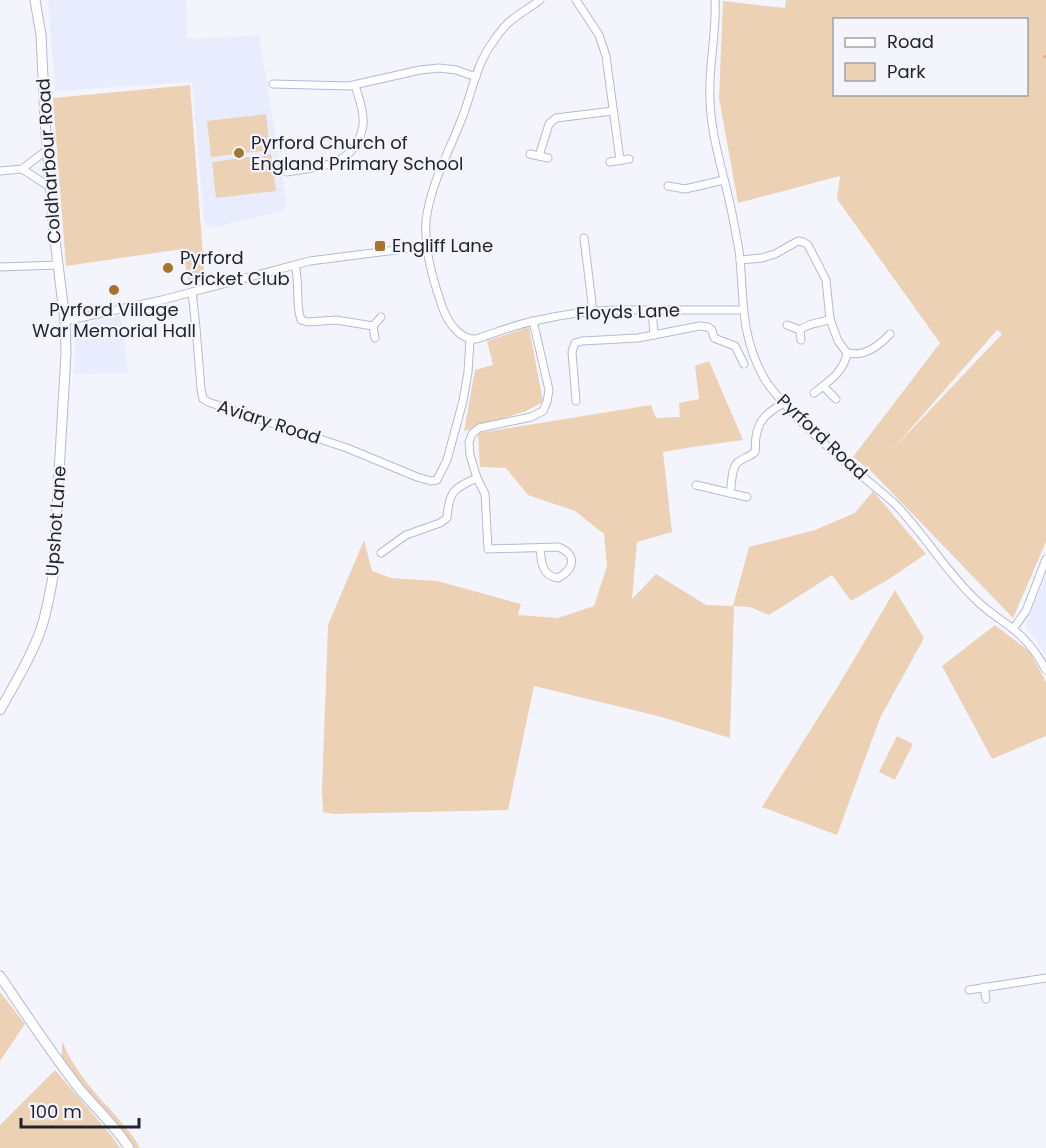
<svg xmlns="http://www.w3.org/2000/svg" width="1046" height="1148" viewBox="0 0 1046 1148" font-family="Poppins,sans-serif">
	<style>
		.built { fill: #e9ecfd }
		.green { fill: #ecd1b5; fill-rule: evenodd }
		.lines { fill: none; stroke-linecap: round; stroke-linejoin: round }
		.stream { stroke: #d6ae83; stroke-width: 2 }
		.minor-casing { stroke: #b3b9db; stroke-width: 9 }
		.secondary-casing { stroke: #b3b9db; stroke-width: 11 }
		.minor { stroke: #fff; stroke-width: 7 }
		.secondary { stroke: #fff; stroke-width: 9 }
		.poi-dot { fill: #aa722f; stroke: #f4f5fc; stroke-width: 2 }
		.labels { text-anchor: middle; stroke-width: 4.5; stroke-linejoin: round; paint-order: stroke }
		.poi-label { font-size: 18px; fill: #212330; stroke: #f4f5fc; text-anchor: start }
		.street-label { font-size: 18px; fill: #212330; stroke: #f4f5fc }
	</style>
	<rect width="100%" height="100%" fill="#f4f5fc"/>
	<g class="built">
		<path d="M 48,0 L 186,0 L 187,39 L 259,35 L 287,204 L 284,211 L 212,228 L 204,223 L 192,82 L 55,91 Z"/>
		<path d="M 121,315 L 126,351 L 128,373 L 74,374 L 76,327 Z"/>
		<path d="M 1046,574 L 1046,655 L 1025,626 Z"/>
	</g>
	<g class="green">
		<path d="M 786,0 L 1046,0 L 1046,542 L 1013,618 L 872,472 L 853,457 L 940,343 L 837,199 L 840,176 L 738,203 L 719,98 L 723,1 L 785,8 ZM 834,20 L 1026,20 L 1026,94 L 834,94 ZM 997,330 L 1002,334 L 892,450 Z"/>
		<path d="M 190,85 L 205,281 L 189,284 L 182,249 L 66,266 L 53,98 Z"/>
		<path d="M 266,114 L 270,150 L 211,157 L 207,121 Z"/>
		<path d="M 271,154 L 276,191 L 216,198 L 212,162 Z"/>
		<path d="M 529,327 L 543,402 L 526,411 L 464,431 L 475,370 L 493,365 L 487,341 Z"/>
		<path d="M 709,361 L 743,440 L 693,447 L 663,452 L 672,532 L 637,542 L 632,599 L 656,574 L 706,605 L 733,606 L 749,547 L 815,530 L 855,513 L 873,491 L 926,554 L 889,579 L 851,601 L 832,575 L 769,615 L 750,607 L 734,606 L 730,738 L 658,716 L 534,686 L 508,810 L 334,814 L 323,812 L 322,790 L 328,625 L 364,540 L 372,571 L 391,578 L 437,581 L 521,604 L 518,615 L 558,618 L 594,606 L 607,566 L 604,534 L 575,511 L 528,495 L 506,468 L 480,467 L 478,433 L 651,405 L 656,418 L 680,417 L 679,403 L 699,399 L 695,366 Z"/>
		<path d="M 895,590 L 924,638 L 880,718 L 837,835 L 762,807 L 840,683 Z"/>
		<path d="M 995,625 L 1030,652 L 1046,682 L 1046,736 L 992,759 L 942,666 Z"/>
		<path d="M 897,736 L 913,744 L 895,780 L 879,772 Z"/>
		<path d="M 0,992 L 25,1024 L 0,1061 Z"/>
		<path d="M 62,1041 C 72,1066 90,1088 108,1107 C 119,1120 132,1132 140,1148 L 132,1148 L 62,1060 Z"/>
		<path d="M 55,1070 L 111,1135 L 120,1148 L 0,1148 L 0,1125 Z"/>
	</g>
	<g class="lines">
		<path class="stream" d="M 1044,57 L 1046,56"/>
		<defs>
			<g id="minor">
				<path d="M 540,0 C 530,8 516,15 507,24 C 502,29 497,36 493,42 C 476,64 472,93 462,118 C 449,152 430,185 426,221 C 424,250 433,280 442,306 C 447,321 459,340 476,339 C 495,333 514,325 534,321 C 560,315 586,311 613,310 L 743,310"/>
				<path d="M 576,0 L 599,35 L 606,56 L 620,160"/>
				<path d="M 715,0 C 717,33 708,66 710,99 C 711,142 727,182 734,224 C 736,235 739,247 740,259 C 744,304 741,336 764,378 C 771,390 781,400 790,410 C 810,432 833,452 856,471 C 869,482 882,492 894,503 C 924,533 945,571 976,600 C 987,611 1000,619 1012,628 C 1026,639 1037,653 1046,670"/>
				<path d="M 273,84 L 349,86 L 420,70 L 439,68 L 456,70 L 476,77"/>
				<path d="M 530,154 L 548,158"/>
				<path d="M 539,156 L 549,124 L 556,118 L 613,111"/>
				<path d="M 610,162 L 629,159"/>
				<path d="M 22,169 L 50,187"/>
				<path d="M 0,171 L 22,169 L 47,150"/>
				<path d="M 287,172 C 314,167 346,168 359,139 C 362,132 364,124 363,117 C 362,106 358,95 355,85"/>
				<path d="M 668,186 L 685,189 L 724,180"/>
				<path d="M 584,238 L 593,311"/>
				<path d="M 740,260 L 762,258 L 775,254 L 798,241 L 803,242 L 808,245 L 826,280 L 830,319 L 838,341 L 847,353"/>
				<path d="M 295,265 C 300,283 295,302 301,320 L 308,322 L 336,320 L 373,326"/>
				<path d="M 0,267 L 58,265"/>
				<path d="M 192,292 L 196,328 L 201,389 L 203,399 L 208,402 L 347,448 L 417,477 L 431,481 L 437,480 L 447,460 L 463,401 L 468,372 L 470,340"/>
				<path d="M 652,310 L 654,335"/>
				<path d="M 65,321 L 162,300 L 310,261 L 427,246"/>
				<path d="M 533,321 L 549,390 L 547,402 L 543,411 L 531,417 L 479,428 L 472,434 L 469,442 L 470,455 L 477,478 L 485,494 L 488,549 L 558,547 C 577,554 575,569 558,578 C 542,576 541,562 540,548"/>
				<path d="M 787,325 L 800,330 L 801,340"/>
				<path d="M 800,330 C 809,322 820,324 830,319"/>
				<path d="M 375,338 L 373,326 L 381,317"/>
				<path d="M 823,386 L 836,399"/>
				<path d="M 814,393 C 828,382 844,372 847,353 C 864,357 879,346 890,334"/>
				<path d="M 576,401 L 572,352 L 575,343 L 582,341 L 638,338 L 700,326 L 708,327 L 712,330 L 714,338 L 735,346 L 744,364"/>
				<path d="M 696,485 L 747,497"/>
				<path d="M 730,493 C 732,485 731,469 737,463 C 742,458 750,457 755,452 C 756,447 755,442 756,437 C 758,419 769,412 783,403"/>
				<path d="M 381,553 L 406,535 L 440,523 L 447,518 C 449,492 453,488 477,478"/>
				<path d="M 1013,629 L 1026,611 L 1046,559"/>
				<path d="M 984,987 L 986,999"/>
				<path d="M 969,990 L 1046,978"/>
			</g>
			<g id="secondary">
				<path d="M 0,710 C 15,683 32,656 42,626 C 47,610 50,593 53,576 L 66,353 L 65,321 L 54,232 L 45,121 L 41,35 L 35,0"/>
				<path d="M 0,976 C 25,1013 50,1051 78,1087 C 95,1108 115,1125 129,1148"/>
			</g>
		</defs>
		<use href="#minor" class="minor-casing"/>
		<use href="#secondary" class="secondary-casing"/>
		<use href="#minor" class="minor"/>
		<use href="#secondary" class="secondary"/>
	</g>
	<g class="poi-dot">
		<circle cx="239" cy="153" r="6"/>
		<rect x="374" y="240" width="12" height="12" rx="3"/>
		<circle cx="168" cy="268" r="6"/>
		<circle cx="114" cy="290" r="6"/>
	</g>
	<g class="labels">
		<g class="poi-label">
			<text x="251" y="149">Pyrford Church of<tspan x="251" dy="21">England Primary School</tspan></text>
			<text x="392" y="252">Engliff Lane</text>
			<text x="180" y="264">Pyrford<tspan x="180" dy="21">Cricket Club</tspan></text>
			<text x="114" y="316" text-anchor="middle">Pyrford Village<tspan x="114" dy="21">War Memorial Hall</tspan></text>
		</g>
		<g class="street-label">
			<text transform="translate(49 161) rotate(-94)" y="6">Coldharbour Road</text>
			<text transform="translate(628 312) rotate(-2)" y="6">Floyds Lane</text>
			<text transform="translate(269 422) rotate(18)" y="6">Aviary Road</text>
			<text transform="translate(822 437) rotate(43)" y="6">Pyrford Road</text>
			<text transform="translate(56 521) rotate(-86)" y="6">Upshot Lane</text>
		</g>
	</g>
	<rect x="833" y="18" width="195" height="78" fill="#f4f5fc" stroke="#a0a1aa" stroke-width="1.5"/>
	<rect x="845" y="38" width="30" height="9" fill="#ffffff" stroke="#a0a1aa" stroke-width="1.5"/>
	<text x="887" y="48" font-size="18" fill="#212330">Road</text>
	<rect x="845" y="63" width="30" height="18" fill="#ecd1b5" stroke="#a0a1aa" stroke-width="1.5"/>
	<text x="887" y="78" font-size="18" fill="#212330">Park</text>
	<path d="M21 1118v9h118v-9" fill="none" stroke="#212330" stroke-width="3"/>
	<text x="30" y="1118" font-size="18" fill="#212330" stroke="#f4f5fc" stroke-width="4.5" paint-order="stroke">100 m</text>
</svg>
